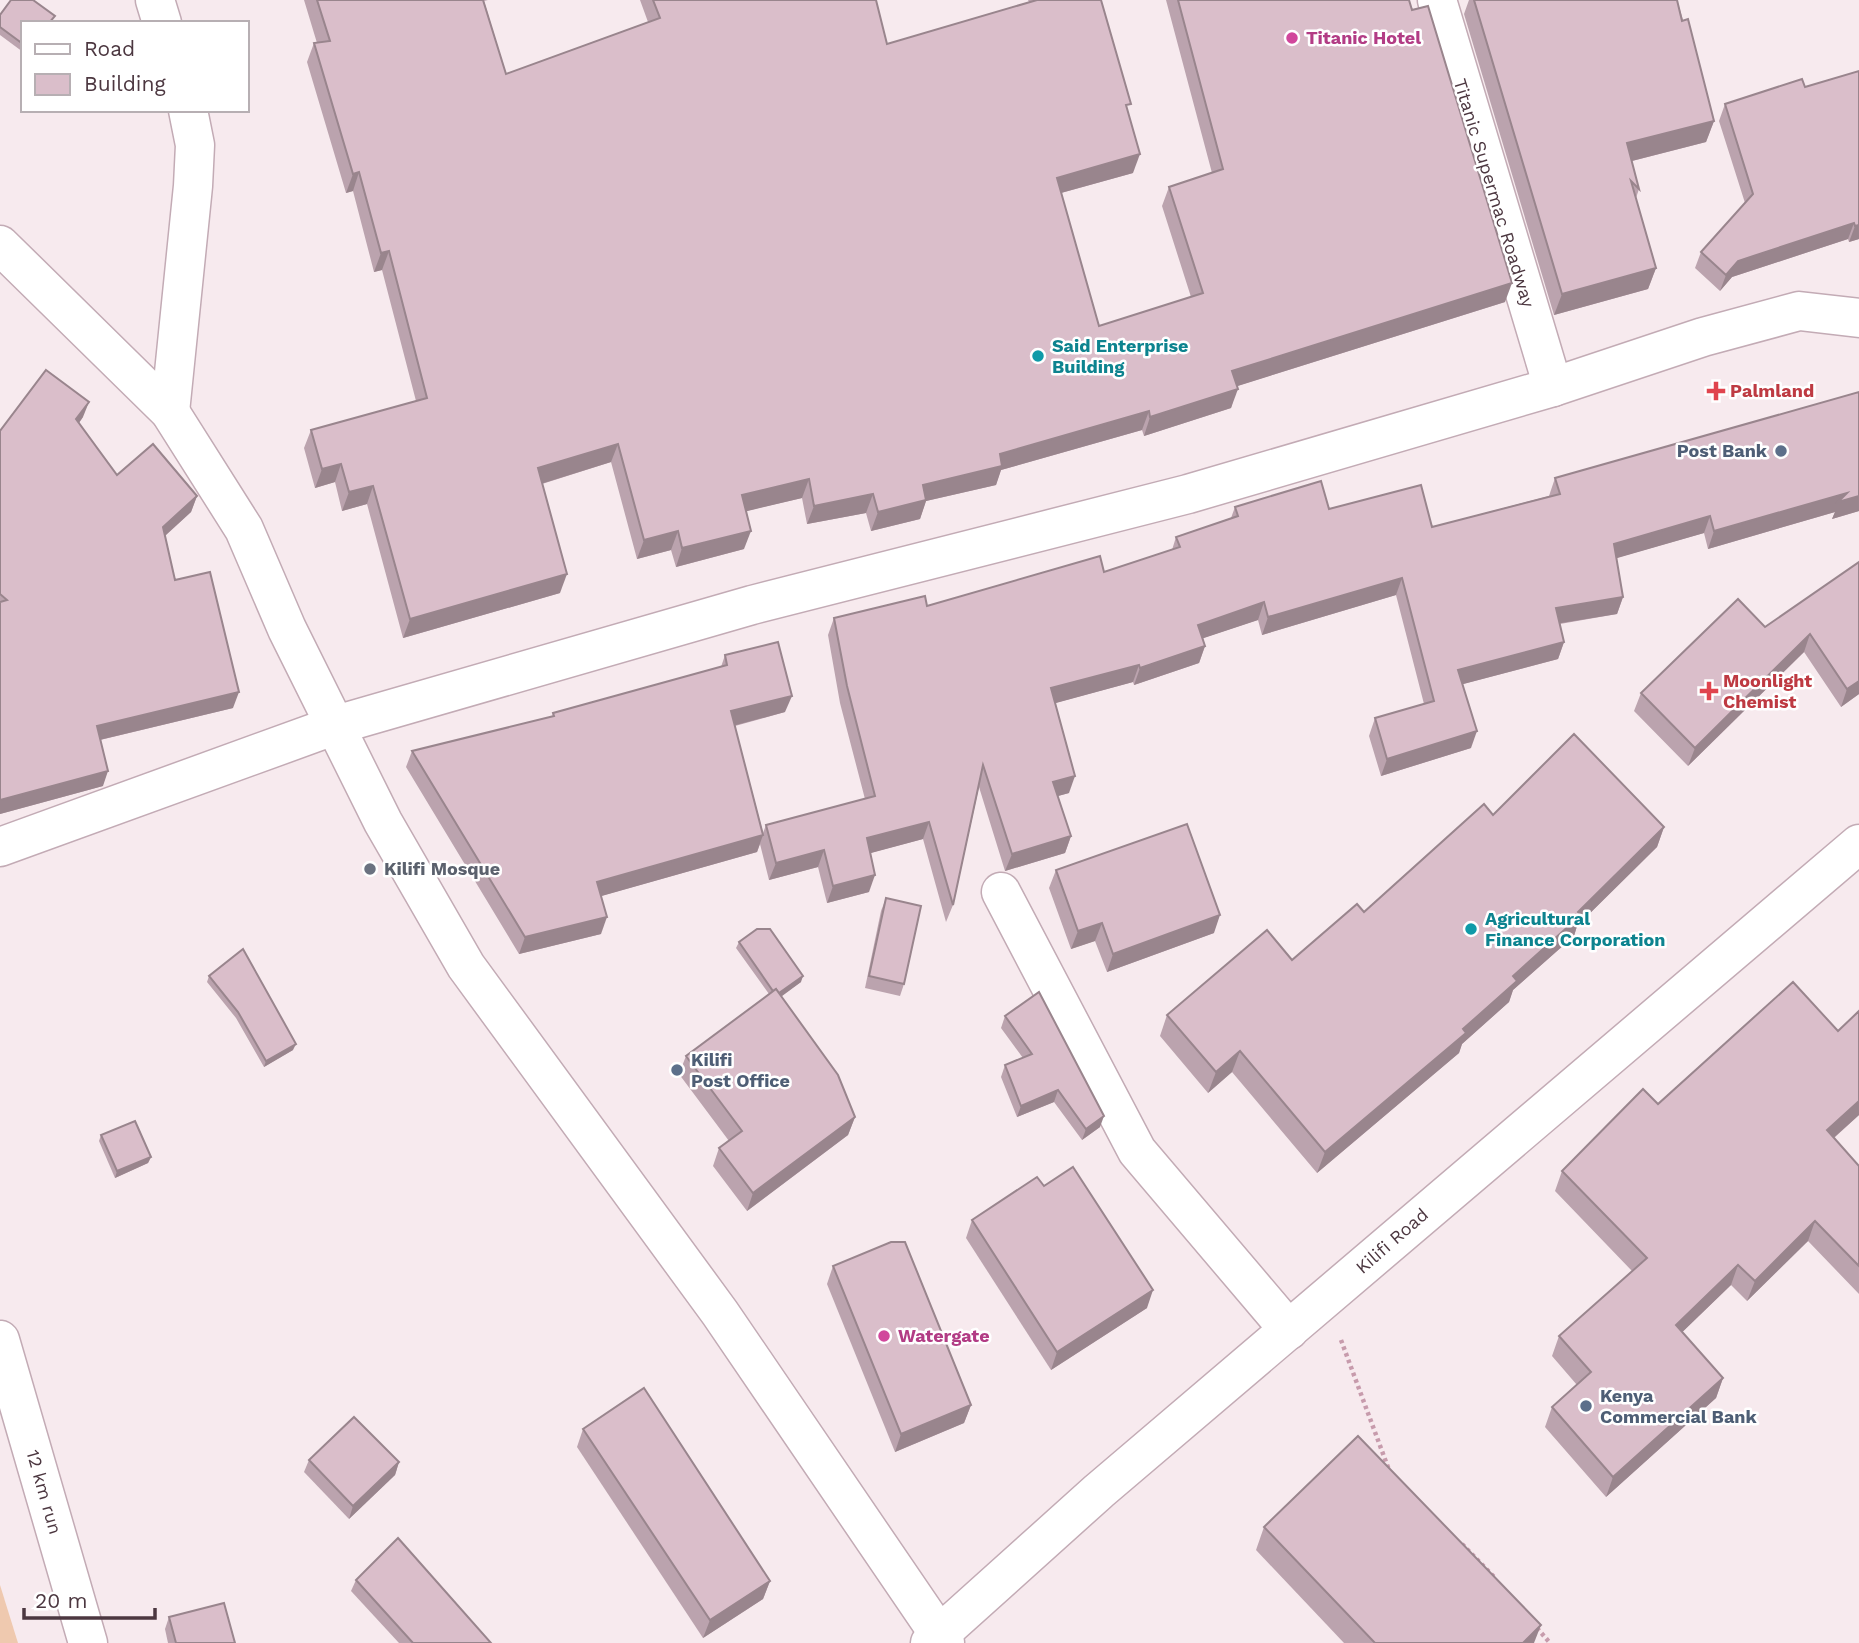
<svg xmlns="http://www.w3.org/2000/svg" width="1859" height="1643" viewBox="0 0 1859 1643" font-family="'Work Sans',sans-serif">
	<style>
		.green { fill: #efc9af }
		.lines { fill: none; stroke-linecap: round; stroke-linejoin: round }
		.minor-casing { stroke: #c3abb5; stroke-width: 41 }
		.path { stroke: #c79bac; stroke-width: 4.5; stroke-dasharray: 3.5 3.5; stroke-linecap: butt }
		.minor { stroke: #fff; stroke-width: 38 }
		.wall { fill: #bba3ae }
		.shaded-wall { fill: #99858d }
		.building { fill: #dabeca; stroke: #99858d; stroke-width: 2 }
		.hotel-dot { fill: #d1479c; stroke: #fff; stroke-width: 2.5 }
		.culture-dot { fill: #0f9aa8; stroke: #fff; stroke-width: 2.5 }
		.health-dot { fill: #e0444e; stroke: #fff; stroke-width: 2.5 }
		.service-dot { fill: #5c6f8a; stroke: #fff; stroke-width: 2.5 }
		.worship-dot { fill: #6b7280; stroke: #fff; stroke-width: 2.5 }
		.labels { text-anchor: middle; stroke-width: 5; stroke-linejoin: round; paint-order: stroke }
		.hotel-label { font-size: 18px; font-weight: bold; fill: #b23c85; stroke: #fff; text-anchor: start }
		.street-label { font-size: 18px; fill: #4c3740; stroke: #fff }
		.culture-label { font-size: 18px; font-weight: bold; fill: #0d838f; stroke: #fff; text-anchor: start }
		.health-label { font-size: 18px; font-weight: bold; fill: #be3a42; stroke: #fff; text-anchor: start }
		.service-label { font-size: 18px; font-weight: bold; fill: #4e5e75; stroke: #fff; text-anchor: start }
		.worship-label { font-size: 18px; font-weight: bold; fill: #5b616d; stroke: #fff; text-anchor: start }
	</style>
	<rect width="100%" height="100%" fill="#f7eaee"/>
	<path class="green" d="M 0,1585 L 18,1643 L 0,1643 Z"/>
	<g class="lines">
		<defs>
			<g id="minor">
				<path d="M 155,0 L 162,23"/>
				<path d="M 1437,0 L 1553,387"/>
				<path d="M 0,245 L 170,412 L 244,529 L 287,629 L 383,822 L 466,966 L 720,1313 L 945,1643"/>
				<path d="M 170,412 L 193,186 L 195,145 L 188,110"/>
				<path d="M 0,847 L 336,725 L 752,605 L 1188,494 L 1553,387 L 1703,337 L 1799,311 L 1859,318"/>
				<path d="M 1001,892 L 1137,1151 L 1289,1330"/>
				<path d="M 0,1340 L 88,1643"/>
				<path d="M 930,1643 L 1099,1491 L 1859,844"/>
			</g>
		</defs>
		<use href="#minor" class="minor-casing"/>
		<g class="path">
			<path d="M 1341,1340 L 1389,1470"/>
			<path d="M 1462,1544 L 1495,1578"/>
			<path d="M 1537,1628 L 1550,1643"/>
		</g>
		<use href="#minor" class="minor"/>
	</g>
	<g class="wall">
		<path d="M 304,0 L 488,0 L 484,1 L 506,74 L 648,22 L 640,0 L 876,0 L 887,44 L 1029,2 L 1028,0 L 1101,0 L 1128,112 L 1133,173 L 1061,193 L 1099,326 L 1191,297 L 1162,206 L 1169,187 L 1212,173 L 1166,0 L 1409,0 L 1505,302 L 1237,386 L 1231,408 L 1144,436 L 1142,430 L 1001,470 L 996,485 L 926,501 L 920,519 L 871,531 L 866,513 L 807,524 L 802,498 L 746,511 L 744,549 L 676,567 L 671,550 L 637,559 L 611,462 L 542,484 L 560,593 L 403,638 L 367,504 L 342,511 L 335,482 L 315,488 L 304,448 L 311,430 L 416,401 L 382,270 L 374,272 L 353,191 L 346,193 L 307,62 L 314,43 L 317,43 Z"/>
		<path d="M 1469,0 L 1677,0 L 1714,121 L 1706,142 L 1632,161 L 1639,189 L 1636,198 L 1656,268 L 1648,289 L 1554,315 L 1464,14 Z"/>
		<path d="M 0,15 L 23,23 L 23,52 L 0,35 Z"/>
		<path d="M 1859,71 L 1859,239 L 1849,242 L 1848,239 L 1732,277 L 1720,291 L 1695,268 L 1701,252 L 1745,203 L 1719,121 L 1725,104 L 1805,87 Z"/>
		<path d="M 1859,392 L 1859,511 L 1832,519 L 1835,512 L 1708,549 L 1704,533 L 1616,558 L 1623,597 L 1617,614 L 1560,624 L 1564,642 L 1558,659 L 1463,684 L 1471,748 L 1381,776 L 1369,736 L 1375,718 L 1424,704 L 1396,595 L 1262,635 L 1258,620 L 1203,638 L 1205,646 L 1199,663 L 1134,685 L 1133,682 L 1055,703 L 1069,793 L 1058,796 L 1071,836 L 1065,853 L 1005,871 L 979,787 L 953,905 L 946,922 L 923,839 L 870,853 L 869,892 L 827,903 L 818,867 L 769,880 L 760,844 L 757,852 L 601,896 L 601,934 L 519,954 L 406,767 L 412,751 L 552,717 L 553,713 L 721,667 L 725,655 L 785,712 L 735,726 L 763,833 L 766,825 L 865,799 L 840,703 L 828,635 L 834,618 L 927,606 L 1104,572 L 1172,550 L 1176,537 L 1231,518 L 1235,507 L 1329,509 L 1432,527 L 1549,496 L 1555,478 Z"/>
		<path d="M 83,417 L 79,423 L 117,475 L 197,496 L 191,512 L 165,536 L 175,580 L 233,708 L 100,740 L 103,786 L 0,814 L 0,431 Z"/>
		<path d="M 1859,562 L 1859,694 L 1841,707 L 1804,652 L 1688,766 L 1634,711 L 1641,693 L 1765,627 Z"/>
		<path d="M 1493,815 L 1664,827 L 1657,847 L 1577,926 L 1574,936 L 1513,990 L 1509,1002 L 1462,1044 L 1459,1053 L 1317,1173 L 1232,1072 L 1208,1093 L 1160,1036 L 1167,1015 L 1292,960 L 1364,912 Z"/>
		<path d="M 1056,870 L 1214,933 L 1107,972 L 1095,941 L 1071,949 L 1049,888 Z"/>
		<path d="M 886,898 L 904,984 L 900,996 L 865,988 L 881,911 Z"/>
		<path d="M 739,942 L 801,982 L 781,996 L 855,1117 L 848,1135 L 747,1211 L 713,1166 L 719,1148 L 729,1141 L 679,1074 L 686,1056 L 769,994 L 736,948 Z"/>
		<path d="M 209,976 L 293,1050 L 264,1067 L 236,1018 L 207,982 Z"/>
		<path d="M 1859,1011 L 1859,1115 L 1834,1138 L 1859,1166 L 1859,1294 L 1808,1241 L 1747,1301 L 1731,1285 L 1682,1332 L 1723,1378 L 1716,1398 L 1606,1497 L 1545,1427 L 1552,1407 L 1577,1385 L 1552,1356 L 1559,1336 L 1632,1271 L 1555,1191 L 1562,1171 L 1658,1104 L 1838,1031 Z"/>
		<path d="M 1005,1016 L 1100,1127 L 1082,1140 L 1054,1102 L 1017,1117 L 1001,1077 L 1005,1065 L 1023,1058 L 1001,1028 Z"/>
		<path d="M 101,1135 L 151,1157 L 148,1163 L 115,1178 L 99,1141 Z"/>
		<path d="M 1044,1186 L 1147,1308 L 1051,1370 L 966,1238 L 972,1220 Z"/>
		<path d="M 833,1266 L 971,1405 L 964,1423 L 895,1452 L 827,1284 Z"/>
		<path d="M 583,1429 L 770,1581 L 763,1599 L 703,1638 L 577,1447 Z"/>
		<path d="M 309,1460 L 399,1462 L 395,1475 L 349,1519 L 304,1472 Z"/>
		<path d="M 1264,1527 L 1534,1643 L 1344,1643 L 1256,1550 Z"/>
		<path d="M 356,1580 L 491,1643 L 399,1643 L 351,1591 Z"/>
		<path d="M 169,1617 L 235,1643 L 168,1643 L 165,1629 Z"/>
	</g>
	<g class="shaded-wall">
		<path d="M 1714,121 L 1706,142 L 1620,164 L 1627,143 Z"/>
		<path d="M 1140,154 L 1133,173 L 1050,196 L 1057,178 Z"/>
		<path d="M 359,172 L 353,191 L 346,193 L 353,174 Z"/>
		<path d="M 1854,223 L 1848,239 L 1732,277 L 1720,291 L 1726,275 L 1738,261 Z"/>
		<path d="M 1859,225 L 1859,239 L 1849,242 L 1855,226 Z"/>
		<path d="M 389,251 L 382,270 L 374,272 L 381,253 Z"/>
		<path d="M 1656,268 L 1648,289 L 1554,315 L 1562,294 Z"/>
		<path d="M 1512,283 L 1505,302 L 1225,390 L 1232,371 Z"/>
		<path d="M 1238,389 L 1231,408 L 1144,436 L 1150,417 Z"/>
		<path d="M 89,402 L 83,417 L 70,435 L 76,419 Z"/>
		<path d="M 1149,411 L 1142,430 L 1001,470 L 996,485 L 926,501 L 920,519 L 871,531 L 878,512 L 923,485 L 1000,454 Z"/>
		<path d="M 618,444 L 611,462 L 531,487 L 538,468 Z"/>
		<path d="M 341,464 L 335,482 L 315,488 L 322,469 Z"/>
		<path d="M 809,479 L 802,498 L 735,514 L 742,495 Z"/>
		<path d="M 373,486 L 367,504 L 342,511 L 349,492 Z"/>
		<path d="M 1847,493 L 1859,496 L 1859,511 L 1832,519 L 1835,512 L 1708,549 L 1714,531 Z"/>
		<path d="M 873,494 L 866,513 L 807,524 L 814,506 Z"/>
		<path d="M 197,496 L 191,512 L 157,543 L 163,527 Z"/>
		<path d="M 1710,516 L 1704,533 L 1607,561 L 1614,544 Z"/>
		<path d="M 678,531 L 671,550 L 637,559 L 644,540 Z"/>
		<path d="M 751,531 L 744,549 L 676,567 L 682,548 Z"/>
		<path d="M 567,574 L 560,593 L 403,638 L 410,619 Z"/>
		<path d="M 1402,578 L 1396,595 L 1262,635 L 1268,617 Z"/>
		<path d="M 1623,597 L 1617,614 L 1549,625 L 1556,608 Z"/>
		<path d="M 1264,602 L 1258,620 L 1192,642 L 1198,625 Z"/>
		<path d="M 1810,634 L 1804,652 L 1688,766 L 1695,748 Z"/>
		<path d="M 1564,642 L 1558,659 L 1452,687 L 1458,670 Z"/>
		<path d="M 1205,646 L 1199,663 L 1134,685 L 1140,668 Z"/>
		<path d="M 1139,665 L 1133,682 L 1045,706 L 1051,688 Z"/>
		<path d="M 1859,681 L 1859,694 L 1841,707 L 1847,689 Z"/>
		<path d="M 239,692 L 233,708 L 91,742 L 97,726 Z"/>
		<path d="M 792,696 L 785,712 L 725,728 L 731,711 Z"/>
		<path d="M 1477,731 L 1471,748 L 1381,776 L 1387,759 Z"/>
		<path d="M 108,771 L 103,786 L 0,814 L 0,800 Z"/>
		<path d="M 1075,776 L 1069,793 L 1047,799 L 1053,782 Z"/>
		<path d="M 929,822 L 923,839 L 860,856 L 867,838 Z"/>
		<path d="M 1664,827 L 1657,847 L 1577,926 L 1574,936 L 1513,990 L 1509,1002 L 1462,1044 L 1459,1053 L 1317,1173 L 1325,1152 L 1463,1029 L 1513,976 Z"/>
		<path d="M 763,835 L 757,852 L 591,899 L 597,882 Z"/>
		<path d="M 1071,836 L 1065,853 L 1005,871 L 1012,854 Z"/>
		<path d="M 824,850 L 818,867 L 769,880 L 776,863 Z"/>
		<path d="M 875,875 L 869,892 L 827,903 L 833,886 Z"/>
		<path d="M 1220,915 L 1214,933 L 1107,972 L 1113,954 Z"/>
		<path d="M 607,917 L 601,934 L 519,954 L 525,937 Z"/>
		<path d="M 1102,923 L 1095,941 L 1071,949 L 1078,931 Z"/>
		<path d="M 803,976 L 801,982 L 774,1002 L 776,995 Z"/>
		<path d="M 296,1044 L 293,1050 L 264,1067 L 266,1061 Z"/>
		<path d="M 1240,1051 L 1232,1072 L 1208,1093 L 1216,1072 Z"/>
		<path d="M 1058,1090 L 1054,1102 L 1017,1117 L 1021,1106 Z"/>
		<path d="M 1859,1101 L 1859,1115 L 1820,1150 L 1827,1130 Z"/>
		<path d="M 1104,1116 L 1100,1127 L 1082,1140 L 1086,1129 Z"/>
		<path d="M 855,1117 L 848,1135 L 747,1211 L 753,1193 Z"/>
		<path d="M 151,1157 L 148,1163 L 115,1178 L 117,1171 Z"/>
		<path d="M 1815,1221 L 1808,1241 L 1747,1301 L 1755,1281 Z"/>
		<path d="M 1738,1265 L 1731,1285 L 1669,1345 L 1676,1325 Z"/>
		<path d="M 1153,1290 L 1147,1308 L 1051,1370 L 1057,1352 Z"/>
		<path d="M 1723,1378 L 1716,1398 L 1606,1497 L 1613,1477 Z"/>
		<path d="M 971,1405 L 964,1423 L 895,1452 L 901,1434 Z"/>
		<path d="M 399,1462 L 395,1475 L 349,1519 L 353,1506 Z"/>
		<path d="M 770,1581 L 763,1599 L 703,1638 L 710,1620 Z"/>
		<path d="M 1541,1625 L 1534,1643 L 1523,1643 Z"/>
	</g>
	<g class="building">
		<path d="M 11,0 L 33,0 L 55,16 L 49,23 L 23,23 L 23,44 L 0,27 L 0,15 Z"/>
		<path d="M 317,0 L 483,0 L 506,74 L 660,18 L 653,0 L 876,0 L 887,44 L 1037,0 L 1101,0 L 1131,104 L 1126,105 L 1140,154 L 1057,178 L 1099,326 L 1203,293 L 1169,187 L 1223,169 L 1178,0 L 1409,0 L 1412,10 L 1428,6 L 1512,283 L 1232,371 L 1238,389 L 1150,417 L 1149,411 L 1000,454 L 1002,466 L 923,485 L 926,500 L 878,512 L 873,494 L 814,506 L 809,479 L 742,495 L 751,531 L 682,548 L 678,531 L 644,540 L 618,444 L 538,468 L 567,574 L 410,619 L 373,486 L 349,492 L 341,464 L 322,469 L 311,430 L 427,398 L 389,251 L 381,253 L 359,172 L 353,174 L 314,43 L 330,41 Z"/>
		<path d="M 1474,0 L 1677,0 L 1682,21 L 1688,19 L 1714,121 L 1627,143 L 1639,189 L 1631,181 L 1656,268 L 1562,294 Z"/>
		<path d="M 1859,71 L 1859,225 L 1855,226 L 1854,223 L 1738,261 L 1726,275 L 1701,252 L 1753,194 L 1725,104 L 1802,79 L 1805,87 Z"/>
		<path d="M 46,370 L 89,402 L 76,419 L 117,475 L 153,444 L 197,496 L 163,527 L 175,580 L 210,572 L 239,692 L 97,726 L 108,771 L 0,800 L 0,602 L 7,600 L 0,594 L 0,431 Z"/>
		<path d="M 1859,392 L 1859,496 L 1838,502 L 1847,493 L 1714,531 L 1710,516 L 1614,544 L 1623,597 L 1556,608 L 1564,642 L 1458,670 L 1477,731 L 1387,759 L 1375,718 L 1434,701 L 1402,578 L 1268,617 L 1264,602 L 1198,625 L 1205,646 L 1140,668 L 1139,665 L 1051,688 L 1075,776 L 1053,782 L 1071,836 L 1012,854 L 983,765 L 953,905 L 929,822 L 867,838 L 875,875 L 833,886 L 824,850 L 776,863 L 766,825 L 875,796 L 847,686 L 834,618 L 925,596 L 927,606 L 1100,556 L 1104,572 L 1180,547 L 1176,537 L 1238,516 L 1235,507 L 1321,481 L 1329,509 L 1421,485 L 1432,527 L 1560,494 L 1555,478 Z"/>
		<path d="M 1859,562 L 1859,681 L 1847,689 L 1810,634 L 1695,748 L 1641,693 L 1738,599 L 1765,627 Z"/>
		<path d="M 778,642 L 792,696 L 731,711 L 763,835 L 597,882 L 607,917 L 525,937 L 412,751 L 554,716 L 553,713 L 727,665 L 725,655 Z"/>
		<path d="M 1574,734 L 1664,827 L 1578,912 L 1581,915 L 1513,976 L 1517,981 L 1463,1029 L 1466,1033 L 1325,1152 L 1240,1051 L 1216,1072 L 1167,1015 L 1267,930 L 1292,960 L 1357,904 L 1364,912 L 1484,804 L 1493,815 Z"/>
		<path d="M 1187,824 L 1220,915 L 1113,954 L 1102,923 L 1078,931 L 1056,870 Z"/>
		<path d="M 886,898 L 921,906 L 904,984 L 869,976 Z"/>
		<path d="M 757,929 L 770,929 L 803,976 L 779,993 L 776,989 L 773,991 L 739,942 Z"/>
		<path d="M 243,949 L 296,1044 L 266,1061 L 238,1012 L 209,976 Z"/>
		<path d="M 1793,982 L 1838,1031 L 1859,1011 L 1859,1101 L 1827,1130 L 1859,1166 L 1859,1266 L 1815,1221 L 1755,1281 L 1738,1265 L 1676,1325 L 1723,1378 L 1613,1477 L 1552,1407 L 1591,1372 L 1559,1336 L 1647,1258 L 1562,1171 L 1643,1089 L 1658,1104 Z"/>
		<path d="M 776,989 L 838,1075 L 855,1117 L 753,1193 L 719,1148 L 742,1131 L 686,1056 Z"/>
		<path d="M 1039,992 L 1104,1116 L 1086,1129 L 1058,1090 L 1021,1106 L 1005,1065 L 1032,1054 L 1005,1016 Z"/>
		<path d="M 135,1121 L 151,1157 L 117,1171 L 101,1135 Z"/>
		<path d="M 1073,1167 L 1153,1290 L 1057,1352 L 972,1220 L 1037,1177 L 1044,1186 Z"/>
		<path d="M 891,1242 L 905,1242 L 971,1405 L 901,1434 L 833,1266 Z"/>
		<path d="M 644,1388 L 770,1581 L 710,1620 L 583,1429 Z"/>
		<path d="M 354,1417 L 399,1462 L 353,1506 L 309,1460 Z"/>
		<path d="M 1358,1436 L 1541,1625 L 1523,1643 L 1375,1643 L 1264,1527 Z"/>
		<path d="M 398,1538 L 491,1643 L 413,1643 L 356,1580 Z"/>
		<path d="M 224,1603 L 235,1643 L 176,1643 L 169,1617 Z"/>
	</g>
	<g class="hotel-dot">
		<circle cx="1292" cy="38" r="7"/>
		<circle cx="884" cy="1336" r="7"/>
	</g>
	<g class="culture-dot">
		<circle cx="1038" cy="356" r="7"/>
		<circle cx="1471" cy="929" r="7"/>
	</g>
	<g class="health-dot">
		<path d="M1712.5 380.5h7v7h7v7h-7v7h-7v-7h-7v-7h7z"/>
		<path d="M1705.5 680.5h7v7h7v7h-7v7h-7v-7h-7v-7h7z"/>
	</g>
	<g class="service-dot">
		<circle cx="1781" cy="451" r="7"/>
		<circle cx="677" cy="1070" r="7"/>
		<circle cx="1586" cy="1406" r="7"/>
	</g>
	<circle class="worship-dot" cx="370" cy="869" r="7"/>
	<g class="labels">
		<g class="hotel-label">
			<text x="1306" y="44">Titanic Hotel</text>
			<text x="898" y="1342">Watergate</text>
		</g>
		<g class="street-label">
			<text transform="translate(1494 193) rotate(73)" y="6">Titanic Supermac Roadway</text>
			<text transform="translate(1392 1241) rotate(-41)" y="6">Kilifi Road</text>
			<text transform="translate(44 1492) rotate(74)" y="6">12 km run</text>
		</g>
		<g class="culture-label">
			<text x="1052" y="352">Said Enterprise<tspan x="1052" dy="21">Building</tspan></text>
			<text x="1485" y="925">Agricultural<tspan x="1485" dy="21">Finance Corporation</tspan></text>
		</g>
		<g class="health-label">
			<text x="1730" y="397">Palmland</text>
			<text x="1723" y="687">Moonlight<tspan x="1723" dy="21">Chemist</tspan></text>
		</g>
		<g class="service-label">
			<text x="1767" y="457" text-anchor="end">Post Bank</text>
			<text x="691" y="1066">Kilifi<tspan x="691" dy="21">Post Office</tspan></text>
			<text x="1600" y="1402">Kenya<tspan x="1600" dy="21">Commercial Bank</tspan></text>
		</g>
		<g class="worship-label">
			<text x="384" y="875">Kilifi Mosque</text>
		</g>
	</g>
	<rect x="21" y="21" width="228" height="91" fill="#ffffff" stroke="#b7afb3" stroke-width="2"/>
	<rect x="35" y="44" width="35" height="10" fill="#ffffff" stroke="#b7afb3" stroke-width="2"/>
	<text x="84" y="56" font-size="21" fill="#4c3740">Road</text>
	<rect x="35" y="74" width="35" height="21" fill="#dabeca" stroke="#b7afb3" stroke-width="2"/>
	<text x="84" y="91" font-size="21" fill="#4c3740">Building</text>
	<path d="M24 1608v10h131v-10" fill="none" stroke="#4c3740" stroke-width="3.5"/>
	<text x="35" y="1608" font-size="21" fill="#4c3740" stroke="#ffffff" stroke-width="5" paint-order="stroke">20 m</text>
</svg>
